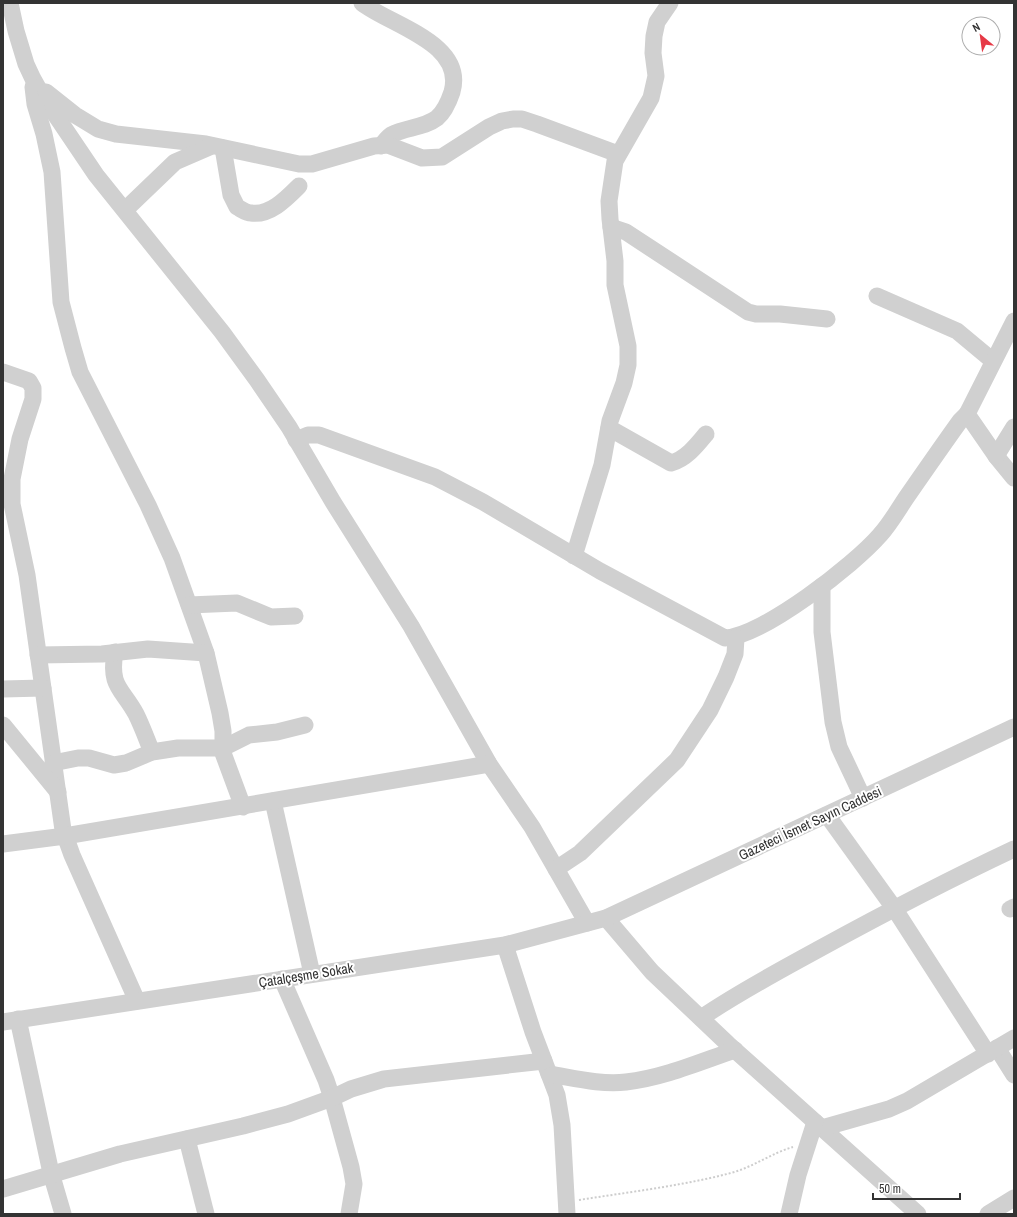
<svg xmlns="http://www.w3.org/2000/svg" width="1017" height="1217" viewBox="0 0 1017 1217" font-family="'Archivo Narrow',sans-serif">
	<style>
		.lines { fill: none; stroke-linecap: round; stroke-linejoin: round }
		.path { stroke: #cdcdcd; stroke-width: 2; stroke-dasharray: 2 2; stroke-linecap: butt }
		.minor { stroke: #d0d0d0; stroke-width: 17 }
		.labels { text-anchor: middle; stroke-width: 4; stroke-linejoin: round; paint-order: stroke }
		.street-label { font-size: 14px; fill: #333; stroke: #fff }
	</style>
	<rect width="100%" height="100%" fill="#fff"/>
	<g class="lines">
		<path class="path" d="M 579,1200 C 629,1192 681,1186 731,1173 C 753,1167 772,1153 793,1147"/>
		<g class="minor">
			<path d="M 10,3 L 16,31 L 26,64 L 33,79 L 42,95 L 96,175 L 222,332 L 257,380 L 289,427 L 333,502 L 411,626 L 489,764 L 532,827 L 587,923"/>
			<path d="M 362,3 C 390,25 466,43 452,92 C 449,101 444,112 437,118 C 424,128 406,127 391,135 C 388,137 384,142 381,146"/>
			<path d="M 33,87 L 35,104 L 44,134 L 52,172 L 61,302 L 73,348 L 80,372 L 148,505 L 172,558 L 206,653 L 220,713 L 223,731 L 223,753 L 243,807"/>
			<path d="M 46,92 L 75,115 L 98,129 L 116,134 L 206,144 L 299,164 L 312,164 L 374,146 L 388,145 L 422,158 L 442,157 L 489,127 L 502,121 L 513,119 L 522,119 L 537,124 L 618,154"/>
			<path d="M 223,148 L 231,195 L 237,207 C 241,209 246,213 251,213 C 270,216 287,198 299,186"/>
			<path d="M 125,210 L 175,162 L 212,146"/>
			<path d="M 611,227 L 626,232 L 748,312 L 756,314 L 780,314 L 827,319"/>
			<path d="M 877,296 L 957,331 L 993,361"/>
			<path d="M 1014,321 L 967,414 L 996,456 L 1014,478"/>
			<path d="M 3,372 L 29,381 L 33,388 L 33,399 L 20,439 L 12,479 L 12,504 L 27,575 L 63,830 L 72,855 L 137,1001"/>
			<path d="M 609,428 L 671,463 C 686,459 697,445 706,434"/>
			<path d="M 296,440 L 308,435 L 319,435 L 435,477 L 483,502 L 600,571 L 725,638 C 763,636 854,565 880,535 C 890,524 898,510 906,498 C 924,472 942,446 960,421 L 967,414"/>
			<path d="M 996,456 L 1014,427"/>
			<path d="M 574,556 L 602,465 L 610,421 L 624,383 L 628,365 L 628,346 L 615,285 L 615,261 L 610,219 L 609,201 L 615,161 L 651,98 L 656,76 L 653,53 L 654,36 L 657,22 L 670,3"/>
			<path d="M 822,586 L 822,632 L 833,722 L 839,747 L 863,798"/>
			<path d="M 189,605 L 237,603 L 271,617 L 295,616"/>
			<path d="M 115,652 C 109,687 122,688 136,714 C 142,726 147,740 152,752"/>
			<path d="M 38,655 L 102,654 L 148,649 L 206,653"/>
			<path d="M 3,689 L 43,688"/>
			<path d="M 3,725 L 58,792"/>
			<path d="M 53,763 L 78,758 L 89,758 L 114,765 L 126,763 L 152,752 L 178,748 L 223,748 L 249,735 L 277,732 L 305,725"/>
			<path d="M 273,801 L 312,974"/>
			<path d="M 827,815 L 894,908 L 988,1054"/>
			<path d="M 3,844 L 65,836 L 489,764"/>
			<path d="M 556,869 L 580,853 L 677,760 L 710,710 L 726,677 L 735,654 L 736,638"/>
			<path d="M 1010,909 L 1014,907"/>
			<path d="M 606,918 L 652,972 L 728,1044 L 918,1214"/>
			<path d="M 505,945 L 533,1032 L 557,1095 L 562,1125 L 567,1214"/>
			<path d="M 282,979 L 326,1080 L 332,1098 L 351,1167 L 354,1184 L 349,1214"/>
			<path d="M 701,1018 C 739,992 779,971 819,949 C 883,914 948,880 1014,849"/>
			<path d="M 18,1019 L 51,1173 L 63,1214"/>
			<path d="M 3,1022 L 505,945 L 606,918 L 1014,727"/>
			<path d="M 997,1048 L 1014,1075"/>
			<path d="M 549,1074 C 574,1078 601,1085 626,1082 C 663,1078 700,1062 735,1050"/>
			<path d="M 822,1128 L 889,1109 L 907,1101 L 1014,1038"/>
			<path d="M 187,1139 L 206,1214"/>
			<path d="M 3,1189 L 120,1154 L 243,1126 L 288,1114 L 332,1098 L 351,1089 L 384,1079 L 544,1061"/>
			<path d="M 789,1214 L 798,1175 L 815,1122"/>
			<path d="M 988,1214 L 1014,1198"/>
		</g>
	</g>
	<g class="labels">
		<g class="street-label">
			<text transform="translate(810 823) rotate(-25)" y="5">Gazeteci İsmet Sayın Caddesi</text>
			<text transform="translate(306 975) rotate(-9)" y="5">Çatalçeşme Sokak</text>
		</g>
	</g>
	<rect width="1017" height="1217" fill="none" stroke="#333333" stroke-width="8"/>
	<g transform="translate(981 36) rotate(331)"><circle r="19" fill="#ffffff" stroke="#adadad"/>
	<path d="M0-3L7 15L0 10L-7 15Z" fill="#e63946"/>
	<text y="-6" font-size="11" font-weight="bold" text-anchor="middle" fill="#333333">N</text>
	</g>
	<path d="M873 1193v6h87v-6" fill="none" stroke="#333333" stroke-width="2"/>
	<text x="879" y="1193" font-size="12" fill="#333333" stroke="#ffffff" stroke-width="3" paint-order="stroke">50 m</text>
</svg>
